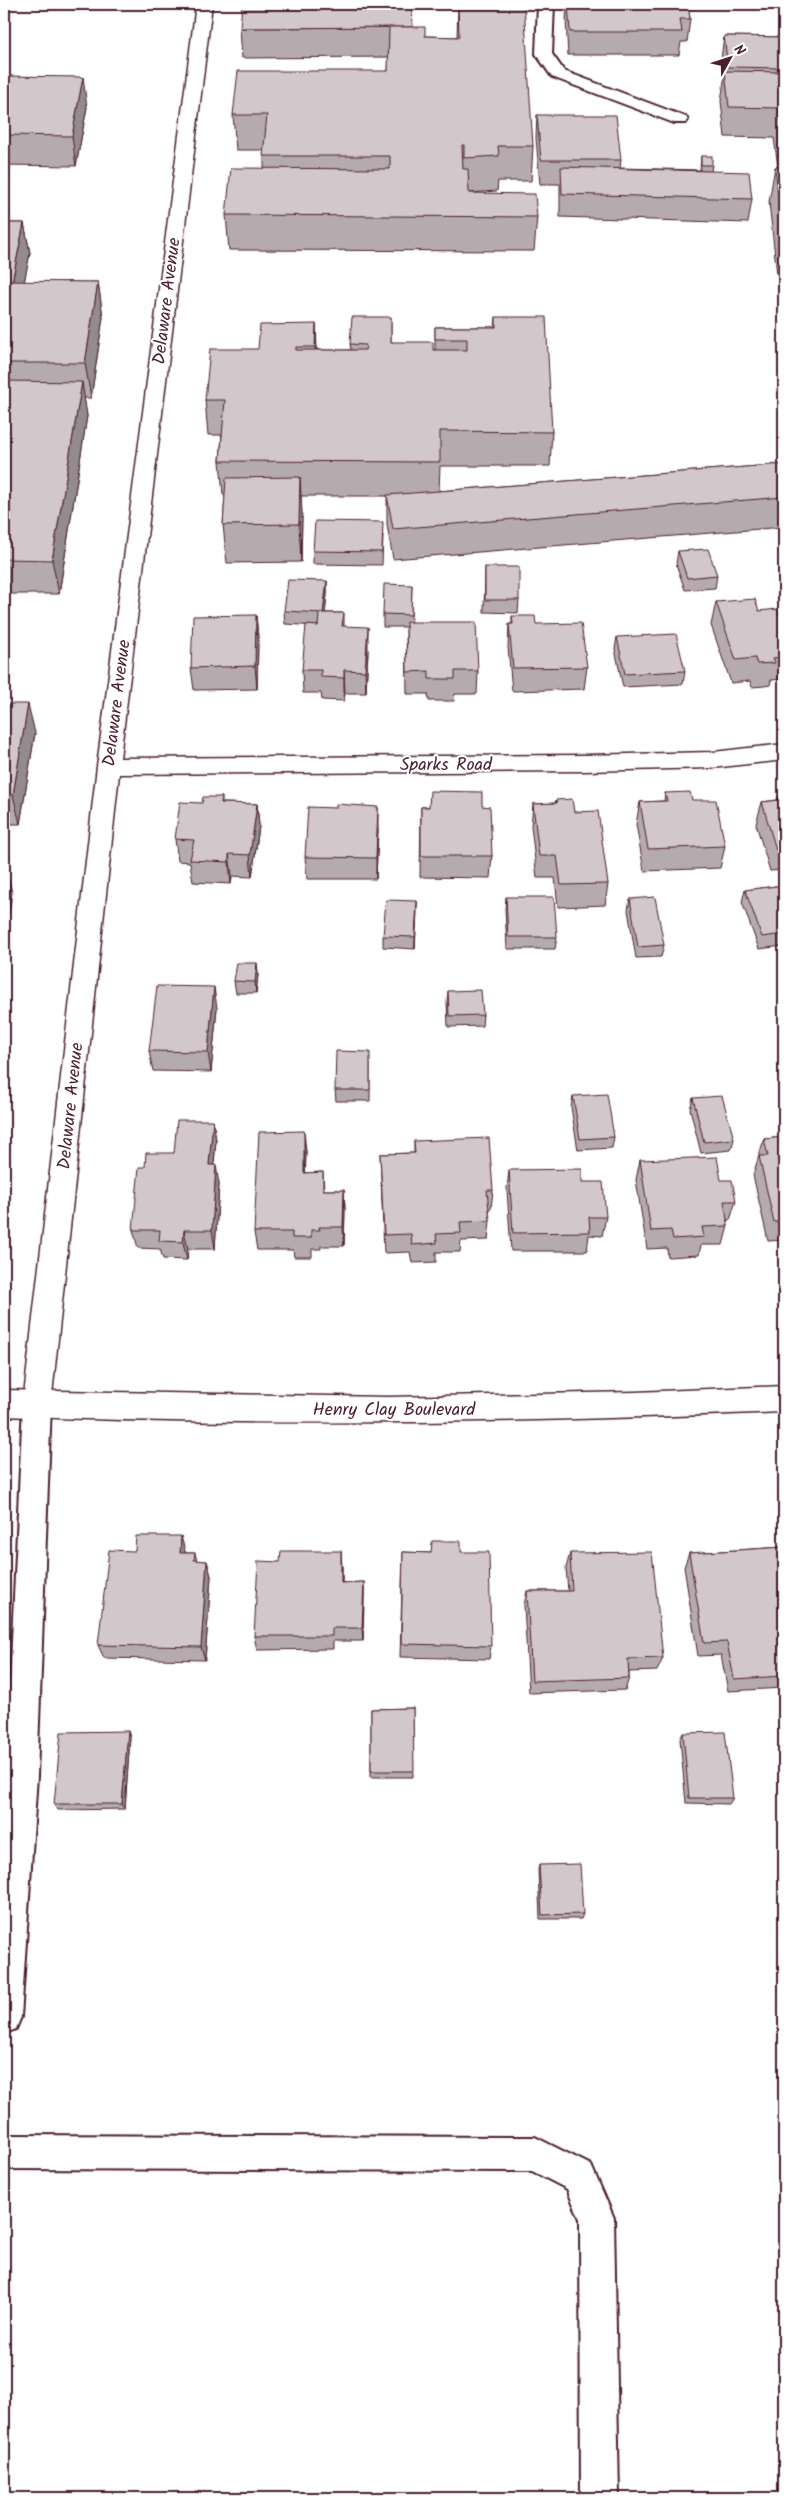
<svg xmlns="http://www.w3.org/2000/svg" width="788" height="2502" viewBox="0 0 788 2502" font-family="Kalam,sans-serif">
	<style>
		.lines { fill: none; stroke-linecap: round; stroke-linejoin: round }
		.service-casing { stroke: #4a1f2b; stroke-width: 4 }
		.minor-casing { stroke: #4a1f2b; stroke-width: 3 }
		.tertiary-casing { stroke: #4a1f2b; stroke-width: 3 }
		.service { fill: #fff; fill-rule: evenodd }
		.minor { fill: #fff; fill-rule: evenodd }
		.tertiary { fill: #fff; fill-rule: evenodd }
		.wall { fill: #b5abaf; stroke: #4a1f2b }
		.shaded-wall { fill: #938b8e; stroke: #4a1f2b }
		.building { fill: #d2c7cb; stroke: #4a1f2b }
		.labels { text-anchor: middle; stroke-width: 4; stroke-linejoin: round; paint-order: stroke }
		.street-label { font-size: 18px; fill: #4a1f2b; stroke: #fff }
	</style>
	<rect width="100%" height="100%" fill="#fff"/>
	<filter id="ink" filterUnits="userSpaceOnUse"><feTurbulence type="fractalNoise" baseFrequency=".02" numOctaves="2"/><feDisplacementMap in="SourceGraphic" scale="10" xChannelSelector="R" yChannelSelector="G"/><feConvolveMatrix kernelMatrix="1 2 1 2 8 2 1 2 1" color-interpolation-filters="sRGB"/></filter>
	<g filter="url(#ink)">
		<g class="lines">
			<defs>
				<g id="service">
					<path d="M 538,4 L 554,4 L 552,54 L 564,71 L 686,117 L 688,120 L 686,123 L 674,123 L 552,77 L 536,54 Z"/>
					<path d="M 37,1392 L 47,1395 L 51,1404 L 37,1776 L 21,2017 L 16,2029 L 4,2034 L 4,1811 L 23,1404 L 27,1395 Z"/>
					<path d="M 4,2135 L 535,2137 L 591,2165 L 614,2218 L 619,2498 L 581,2498 L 580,2219 L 567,2189 L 532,2171 L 4,2169 Z"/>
				</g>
				<path id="minor" d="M 196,4 L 212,4 L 120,758 L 585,755 L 713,752 L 784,744 L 784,760 L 713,768 L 585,771 L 119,774 L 51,1404 L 47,1413 L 37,1417 L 27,1413 L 23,1404 L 97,766 Z"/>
				<path id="tertiary" d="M 784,1386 L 784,1412 C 524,1423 264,1427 4,1416 L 4,1390 L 387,1397 L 635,1392 Z"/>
			</defs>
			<use href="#service" class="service-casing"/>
			<use href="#minor" class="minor-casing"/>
			<use href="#tertiary" class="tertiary-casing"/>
			<use href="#service" class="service"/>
			<use href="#minor" class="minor"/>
			<use href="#tertiary" class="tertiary"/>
		</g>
		<g class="wall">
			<path d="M 458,4 L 533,146 L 531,181 L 498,181 L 497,191 L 469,193 L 537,217 L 534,251 L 229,250 L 226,215 L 264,168 L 264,150 L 236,150 L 233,115 L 388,71 L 389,57 L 242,58 L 240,28 L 413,27 L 425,36 L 457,37 Z"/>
			<path d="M 567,4 L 688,4 L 690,19 L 687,42 L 681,42 L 679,55 L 568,55 L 566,20 Z"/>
			<path d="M 724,36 L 784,37 L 784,339 L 769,202 L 775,167 L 778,167 L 774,138 L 725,137 L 721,101 L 724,81 L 721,59 Z"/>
			<path d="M 4,76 L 87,107 L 76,166 L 4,165 Z"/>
			<path d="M 537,115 L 621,160 L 620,168 L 700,170 L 701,156 L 712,165 L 711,171 L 752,199 L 748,223 L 560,217 L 560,184 L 540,184 L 536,138 Z"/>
			<path d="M 4,223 L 24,223 L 30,253 L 24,282 L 98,282 L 103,317 L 91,398 L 84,398 L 87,416 L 59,594 L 4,594 Z"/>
			<path d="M 391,317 L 391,342 L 435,350 L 435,327 L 495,327 L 496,317 L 552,432 L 550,466 L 440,466 L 439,491 L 784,464 L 784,527 L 393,559 L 387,525 L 387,496 L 301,496 L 302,515 L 301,562 L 227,563 L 223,525 L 225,495 L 223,495 L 220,461 L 222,435 L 208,435 L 205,400 L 258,349 L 316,324 L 317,350 L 351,350 L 350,344 Z"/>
			<path d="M 383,535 L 382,565 L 313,564 L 313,551 Z"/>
			<path d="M 678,551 L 717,575 L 715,588 L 685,590 L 676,564 Z"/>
			<path d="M 485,567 L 519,600 L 518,613 L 484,612 Z"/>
			<path d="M 327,581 L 327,594 L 325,613 L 344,613 L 344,626 L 368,650 L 366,693 L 345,693 L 344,701 L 322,700 L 321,693 L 303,693 L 302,670 L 318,626 L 285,624 L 284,611 Z"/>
			<path d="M 412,585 L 411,622 L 478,671 L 477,694 L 455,694 L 454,701 L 429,701 L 428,694 L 407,694 L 406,627 L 383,627 L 383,614 Z"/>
			<path d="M 716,602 L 759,611 L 784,628 L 784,679 L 771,680 L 770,685 L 764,686 L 752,687 L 750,681 L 731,683 L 711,625 Z"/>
			<path d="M 256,615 L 258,638 L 257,689 L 194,690 L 191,668 Z"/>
			<path d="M 512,616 L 536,624 L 587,667 L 584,689 L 512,691 L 508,647 L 509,624 L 512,624 Z"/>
			<path d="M 617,637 L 685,671 L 683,684 L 623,687 L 615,649 Z"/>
			<path d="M 4,704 L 35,733 L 20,824 L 4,824 Z"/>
			<path d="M 665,793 L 692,800 L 725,846 L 720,868 L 644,871 L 636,824 L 640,802 L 664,801 Z"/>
			<path d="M 784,796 L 784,870 L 770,871 L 756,824 L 762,802 L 777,800 L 778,797 Z"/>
			<path d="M 222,797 L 222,803 L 257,804 L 259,826 L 252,877 L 232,876 L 231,884 L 193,882 L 190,862 L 178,861 L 175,839 L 202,803 Z"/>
			<path d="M 556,800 L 574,812 L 608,884 L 605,905 L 558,907 L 555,878 L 537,878 L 531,826 L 533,804 L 555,803 Z"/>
			<path d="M 482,806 L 492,856 L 490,878 L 420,877 L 421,807 Z"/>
			<path d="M 378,829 L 376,879 L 307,879 L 305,857 Z"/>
			<path d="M 784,885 L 784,940 L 783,946 L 759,949 L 742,902 L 745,890 Z"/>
			<path d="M 506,897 L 557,937 L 555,949 L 507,949 L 505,909 Z"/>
			<path d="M 630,899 L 664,945 L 661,957 L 636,958 L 628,910 Z"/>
			<path d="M 417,901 L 415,949 L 383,947 L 383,936 Z"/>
			<path d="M 257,963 L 258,975 L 256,993 L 236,993 L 234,981 Z"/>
			<path d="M 448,991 L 483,1015 L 482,1026 L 448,1027 L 447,1002 Z"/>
			<path d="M 217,1008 L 211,1072 L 153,1071 L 149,1051 Z"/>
			<path d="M 370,1063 L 370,1101 L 336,1101 L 335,1090 Z"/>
			<path d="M 573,1096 L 614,1137 L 612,1148 L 578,1150 L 571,1107 Z"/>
			<path d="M 693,1098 L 734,1139 L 731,1150 L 701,1153 L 690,1109 Z"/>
			<path d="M 213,1120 L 216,1140 L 214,1165 L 219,1184 L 215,1249 L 188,1249 L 187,1260 L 163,1259 L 160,1249 L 138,1248 L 133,1230 L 145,1167 L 174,1153 Z"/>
			<path d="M 784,1137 L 784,1240 L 768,1241 L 753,1175 L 764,1139 Z"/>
			<path d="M 414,1141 L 493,1190 L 491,1209 L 489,1209 L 490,1221 L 488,1240 L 461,1241 L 460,1252 L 436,1252 L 436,1262 L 412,1263 L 410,1252 L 384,1253 L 380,1154 L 414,1153 Z"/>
			<path d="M 306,1151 L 305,1173 L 323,1172 L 324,1190 L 344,1190 L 345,1209 L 344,1246 L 321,1246 L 321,1249 L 312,1249 L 312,1257 L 294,1257 L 293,1250 L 257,1250 L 254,1232 Z"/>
			<path d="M 640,1160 L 721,1180 L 736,1201 L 730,1220 L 727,1220 L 728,1226 L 723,1245 L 701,1245 L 699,1255 L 668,1257 L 667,1248 L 647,1249 L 636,1180 Z"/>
			<path d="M 509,1170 L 582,1182 L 606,1217 L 602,1236 L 589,1235 L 587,1251 L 511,1251 L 507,1189 Z"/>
			<path d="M 784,1547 L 784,1688 L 728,1691 L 721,1655 L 698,1656 L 684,1567 L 689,1553 Z"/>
			<path d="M 135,1551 L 185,1551 L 185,1553 L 195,1553 L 197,1561 L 207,1561 L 211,1576 L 205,1660 L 104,1658 L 98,1645 Z"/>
			<path d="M 403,1552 L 431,1553 L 461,1552 L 491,1646 L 489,1659 L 400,1657 Z"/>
			<path d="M 570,1553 L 663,1658 L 657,1671 L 629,1672 L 629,1678 L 625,1690 L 529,1693 L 524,1605 L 527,1591 L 568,1591 L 566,1568 Z"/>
			<path d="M 342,1566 L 342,1583 L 364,1582 L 364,1596 L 363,1641 L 333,1641 L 333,1649 L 257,1650 L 254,1636 Z"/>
			<path d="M 413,1708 L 413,1777 L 371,1777 L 371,1709 Z"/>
			<path d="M 683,1733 L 733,1798 L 729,1804 L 686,1803 L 680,1739 Z"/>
			<path d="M 130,1737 L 125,1809 L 58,1810 L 54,1804 Z"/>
			<path d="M 539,1865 L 583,1914 L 581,1919 L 540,1919 L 538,1870 Z"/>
		</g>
		<g class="shaded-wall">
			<path d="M 83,77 L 87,107 L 76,166 L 72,136 Z"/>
			<path d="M 24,223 L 30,253 L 18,313 L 12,283 Z"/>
			<path d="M 98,282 L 103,317 L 91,398 L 85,363 Z"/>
			<path d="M 316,324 L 317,359 L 316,381 L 315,347 Z"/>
			<path d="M 82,382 L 87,416 L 59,594 L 52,560 Z"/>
			<path d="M 300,477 L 302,515 L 301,562 L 299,524 Z"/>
			<path d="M 327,581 L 327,594 L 324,626 L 323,613 Z"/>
			<path d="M 256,615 L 258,638 L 257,689 L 255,666 Z"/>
			<path d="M 368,627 L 368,650 L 366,693 L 365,671 Z"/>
			<path d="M 344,670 L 345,693 L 344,701 Z"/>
			<path d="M 28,704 L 35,733 L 20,824 L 13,795 Z"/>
			<path d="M 257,804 L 259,826 L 252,877 L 250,855 Z"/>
			<path d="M 378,807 L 378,829 L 376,879 L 376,858 Z"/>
			<path d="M 229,854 L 232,876 L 231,884 L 229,862 Z"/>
			<path d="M 4,861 L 12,893 L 4,944 Z"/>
			<path d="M 417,901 L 417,913 L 415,949 L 415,937 Z"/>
			<path d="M 257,963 L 258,975 L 256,993 L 255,982 Z"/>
			<path d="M 214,987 L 217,1008 L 211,1072 L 208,1052 Z"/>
			<path d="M 213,1120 L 216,1140 L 212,1184 L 209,1165 Z"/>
			<path d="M 304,1131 L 306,1151 L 305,1192 L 304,1173 Z"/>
			<path d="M 216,1165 L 219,1184 L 215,1249 L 212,1230 Z"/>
			<path d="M 344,1190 L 345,1209 L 344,1246 L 343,1227 Z"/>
			<path d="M 184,1230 L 188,1249 L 187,1260 L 183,1242 Z"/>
			<path d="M 181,1536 L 185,1551 L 184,1568 L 180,1553 Z"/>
			<path d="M 341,1551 L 342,1566 L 342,1597 L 341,1583 Z"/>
			<path d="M 207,1561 L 211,1576 L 205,1660 L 201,1647 Z"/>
			<path d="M 364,1582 L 364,1596 L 363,1641 L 362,1628 Z"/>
			<path d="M 128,1731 L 130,1737 L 125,1809 L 122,1804 Z"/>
		</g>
		<g class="building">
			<path d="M 242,4 L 412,4 L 413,27 L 240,28 Z"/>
			<path d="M 458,4 L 524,4 L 533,146 L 498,146 L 499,156 L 464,158 L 464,145 L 462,145 L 463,169 L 468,169 L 469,193 L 535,194 L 537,217 L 226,215 L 231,168 L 390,169 L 390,156 L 263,156 L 267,115 L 233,115 L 238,71 L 388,71 L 389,27 L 425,27 L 425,36 L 459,37 Z"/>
			<path d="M 568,4 L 688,4 L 690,19 L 680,19 L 682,32 L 570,32 Z"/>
			<path d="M 724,36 L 784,37 L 784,68 L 728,67 Z"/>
			<path d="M 725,71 L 784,72 L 784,144 L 780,108 L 729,107 Z"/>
			<path d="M 4,76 L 83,77 L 72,136 L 4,135 Z"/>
			<path d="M 537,115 L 616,115 L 621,160 L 541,160 Z"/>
			<rect x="701" y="156" width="11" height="9"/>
			<path d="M 561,167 L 749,172 L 752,199 L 562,194 Z"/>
			<path d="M 775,167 L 784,167 L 784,244 Z"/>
			<path d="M 4,223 L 24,223 L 12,282 L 4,281 Z"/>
			<path d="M 4,281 L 98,282 L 85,363 L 4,363 Z"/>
			<path d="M 352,317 L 391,317 L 391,342 L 433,342 L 433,350 L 467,350 L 467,339 L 435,339 L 435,327 L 496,327 L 496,317 L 546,317 L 552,432 L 440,431 L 440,462 L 220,461 L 225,400 L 205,400 L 210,349 L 258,349 L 260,325 L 316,324 L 315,347 L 296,347 L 296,350 L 365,350 L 366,345 L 350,344 Z"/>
			<path d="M 4,381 L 82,382 L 52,560 L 4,559 Z"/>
			<path d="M 784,464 L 784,497 L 393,529 L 387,495 Z"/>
			<path d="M 300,477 L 299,524 L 223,525 L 226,478 Z"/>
			<path d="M 315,521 L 383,522 L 382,552 L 313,551 Z"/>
			<path d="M 708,549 L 717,575 L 687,578 L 678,551 Z"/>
			<rect x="485" y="567" width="34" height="33"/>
			<path d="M 288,580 L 327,581 L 323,613 L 284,611 Z"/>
			<path d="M 384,584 L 412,585 L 411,615 L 383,614 Z"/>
			<path d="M 755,599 L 759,611 L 777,609 L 784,628 L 784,657 L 773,658 L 775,663 L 757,664 L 755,658 L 736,660 L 716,602 Z"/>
			<path d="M 319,613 L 344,613 L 342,626 L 368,627 L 365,671 L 344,670 L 344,678 L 321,677 L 321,670 L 302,670 L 306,625 L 318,626 Z"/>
			<path d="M 256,615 L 255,666 L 191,668 L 193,616 Z"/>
			<path d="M 512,616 L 535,616 L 536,624 L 581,623 L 587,667 L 513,668 L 509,624 L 513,624 Z"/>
			<path d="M 406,622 L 476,622 L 478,671 L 455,671 L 455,679 L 429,679 L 429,671 L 407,672 Z"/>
			<path d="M 676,634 L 685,671 L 625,674 L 617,637 Z"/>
			<path d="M 4,704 L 28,704 L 13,795 L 4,795 Z"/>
			<path d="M 430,791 L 482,792 L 482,806 L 490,807 L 492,856 L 421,856 L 421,807 L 429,807 Z"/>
			<path d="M 690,792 L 692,800 L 716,800 L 725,846 L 648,849 L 640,802 L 667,801 L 665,793 Z"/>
			<path d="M 784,796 L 784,849 L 776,850 L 762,802 L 779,800 L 778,797 Z"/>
			<path d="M 203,797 L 222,797 L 221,803 L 257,804 L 250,855 L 229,854 L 229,862 L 190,860 L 194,840 L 175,839 L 180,802 L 202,803 Z"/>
			<path d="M 572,799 L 574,812 L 598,811 L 608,884 L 561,885 L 557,856 L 539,856 L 533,804 L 557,803 L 556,800 Z"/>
			<path d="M 336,804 L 378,807 L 376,858 L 305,857 L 308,807 L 336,808 Z"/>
			<path d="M 784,885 L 784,921 L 782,922 L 784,929 L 784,934 L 762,937 L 745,890 Z"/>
			<path d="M 506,897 L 554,897 L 557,937 L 508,937 Z"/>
			<path d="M 655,897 L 664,945 L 638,947 L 630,899 Z"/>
			<path d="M 386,900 L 417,901 L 415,937 L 383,936 Z"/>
			<path d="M 237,963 L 257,963 L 255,982 L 234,981 Z"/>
			<path d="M 157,986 L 214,987 L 208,1052 L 149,1051 Z"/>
			<path d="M 481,990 L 483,1015 L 449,1016 L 448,991 Z"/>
			<path d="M 336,1051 L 370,1052 L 370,1090 L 335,1090 Z"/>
			<path d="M 607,1094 L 614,1137 L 580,1139 L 573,1096 Z"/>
			<path d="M 722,1096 L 734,1139 L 704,1142 L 693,1098 Z"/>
			<path d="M 177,1120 L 213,1120 L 209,1165 L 216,1165 L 212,1230 L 184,1230 L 183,1242 L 159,1241 L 160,1230 L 133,1230 L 139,1167 L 145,1167 L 146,1153 L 174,1153 Z"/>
			<path d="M 304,1131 L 304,1173 L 323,1172 L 323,1190 L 344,1190 L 343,1227 L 319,1227 L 320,1230 L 311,1230 L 311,1238 L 292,1238 L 292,1232 L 254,1232 L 259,1132 Z"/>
			<path d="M 784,1137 L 784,1222 L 774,1222 L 759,1156 L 768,1156 L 764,1139 Z"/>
			<path d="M 489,1138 L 493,1190 L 487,1190 L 490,1221 L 460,1222 L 461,1233 L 436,1234 L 437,1243 L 412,1245 L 411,1234 L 384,1235 L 380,1154 L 415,1153 L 414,1141 Z"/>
			<path d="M 717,1157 L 721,1180 L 732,1180 L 736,1201 L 724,1201 L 728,1226 L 702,1227 L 704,1237 L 673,1239 L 671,1230 L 651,1231 L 640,1160 Z"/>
			<path d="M 582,1169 L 582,1182 L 603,1182 L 606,1217 L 589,1217 L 590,1232 L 513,1233 L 509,1170 Z"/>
			<path d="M 136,1536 L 181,1536 L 180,1553 L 195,1553 L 194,1560 L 207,1561 L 201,1647 L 98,1645 L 109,1550 L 135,1551 Z"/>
			<path d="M 432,1541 L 461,1541 L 461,1552 L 489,1552 L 491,1646 L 401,1644 L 403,1552 L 431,1553 Z"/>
			<path d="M 784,1547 L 784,1676 L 734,1679 L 727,1642 L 704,1643 L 689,1553 Z"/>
			<path d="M 281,1551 L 341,1551 L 341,1583 L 364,1582 L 362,1628 L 332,1628 L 332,1636 L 254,1636 L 258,1561 L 280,1562 Z"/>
			<path d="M 652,1552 L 663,1658 L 628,1659 L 629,1678 L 532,1681 L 527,1591 L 572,1591 L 570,1553 Z"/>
			<path d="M 413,1708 L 414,1771 L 371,1771 L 371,1709 Z"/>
			<path d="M 128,1731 L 122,1804 L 54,1804 L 61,1732 Z"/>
			<path d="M 725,1732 L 733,1798 L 689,1798 L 683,1733 Z"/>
			<path d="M 580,1864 L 583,1914 L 542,1915 L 539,1865 Z"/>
		</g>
	</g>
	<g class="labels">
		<g class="street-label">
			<text transform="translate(166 301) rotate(-83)" y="6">Delaware Avenue</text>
			<text transform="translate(116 703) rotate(-83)" y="6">Delaware Avenue</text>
			<text x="446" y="770">Sparks Road</text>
			<text transform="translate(70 1106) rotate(-84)" y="6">Delaware Avenue</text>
			<text x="394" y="1415">Henry Clay Boulevard</text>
		</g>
	</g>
	<rect width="788" height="2502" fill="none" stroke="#fff" stroke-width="20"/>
	<rect x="10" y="10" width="768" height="2482" fill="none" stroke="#4a1f2b" stroke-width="2" filter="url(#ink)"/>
	<g transform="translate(730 58) rotate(50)" stroke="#ffffff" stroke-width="4" paint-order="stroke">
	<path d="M0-4L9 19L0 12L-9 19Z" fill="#4a1f2b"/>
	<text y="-8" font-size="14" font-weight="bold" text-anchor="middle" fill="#4a1f2b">N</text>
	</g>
</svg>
